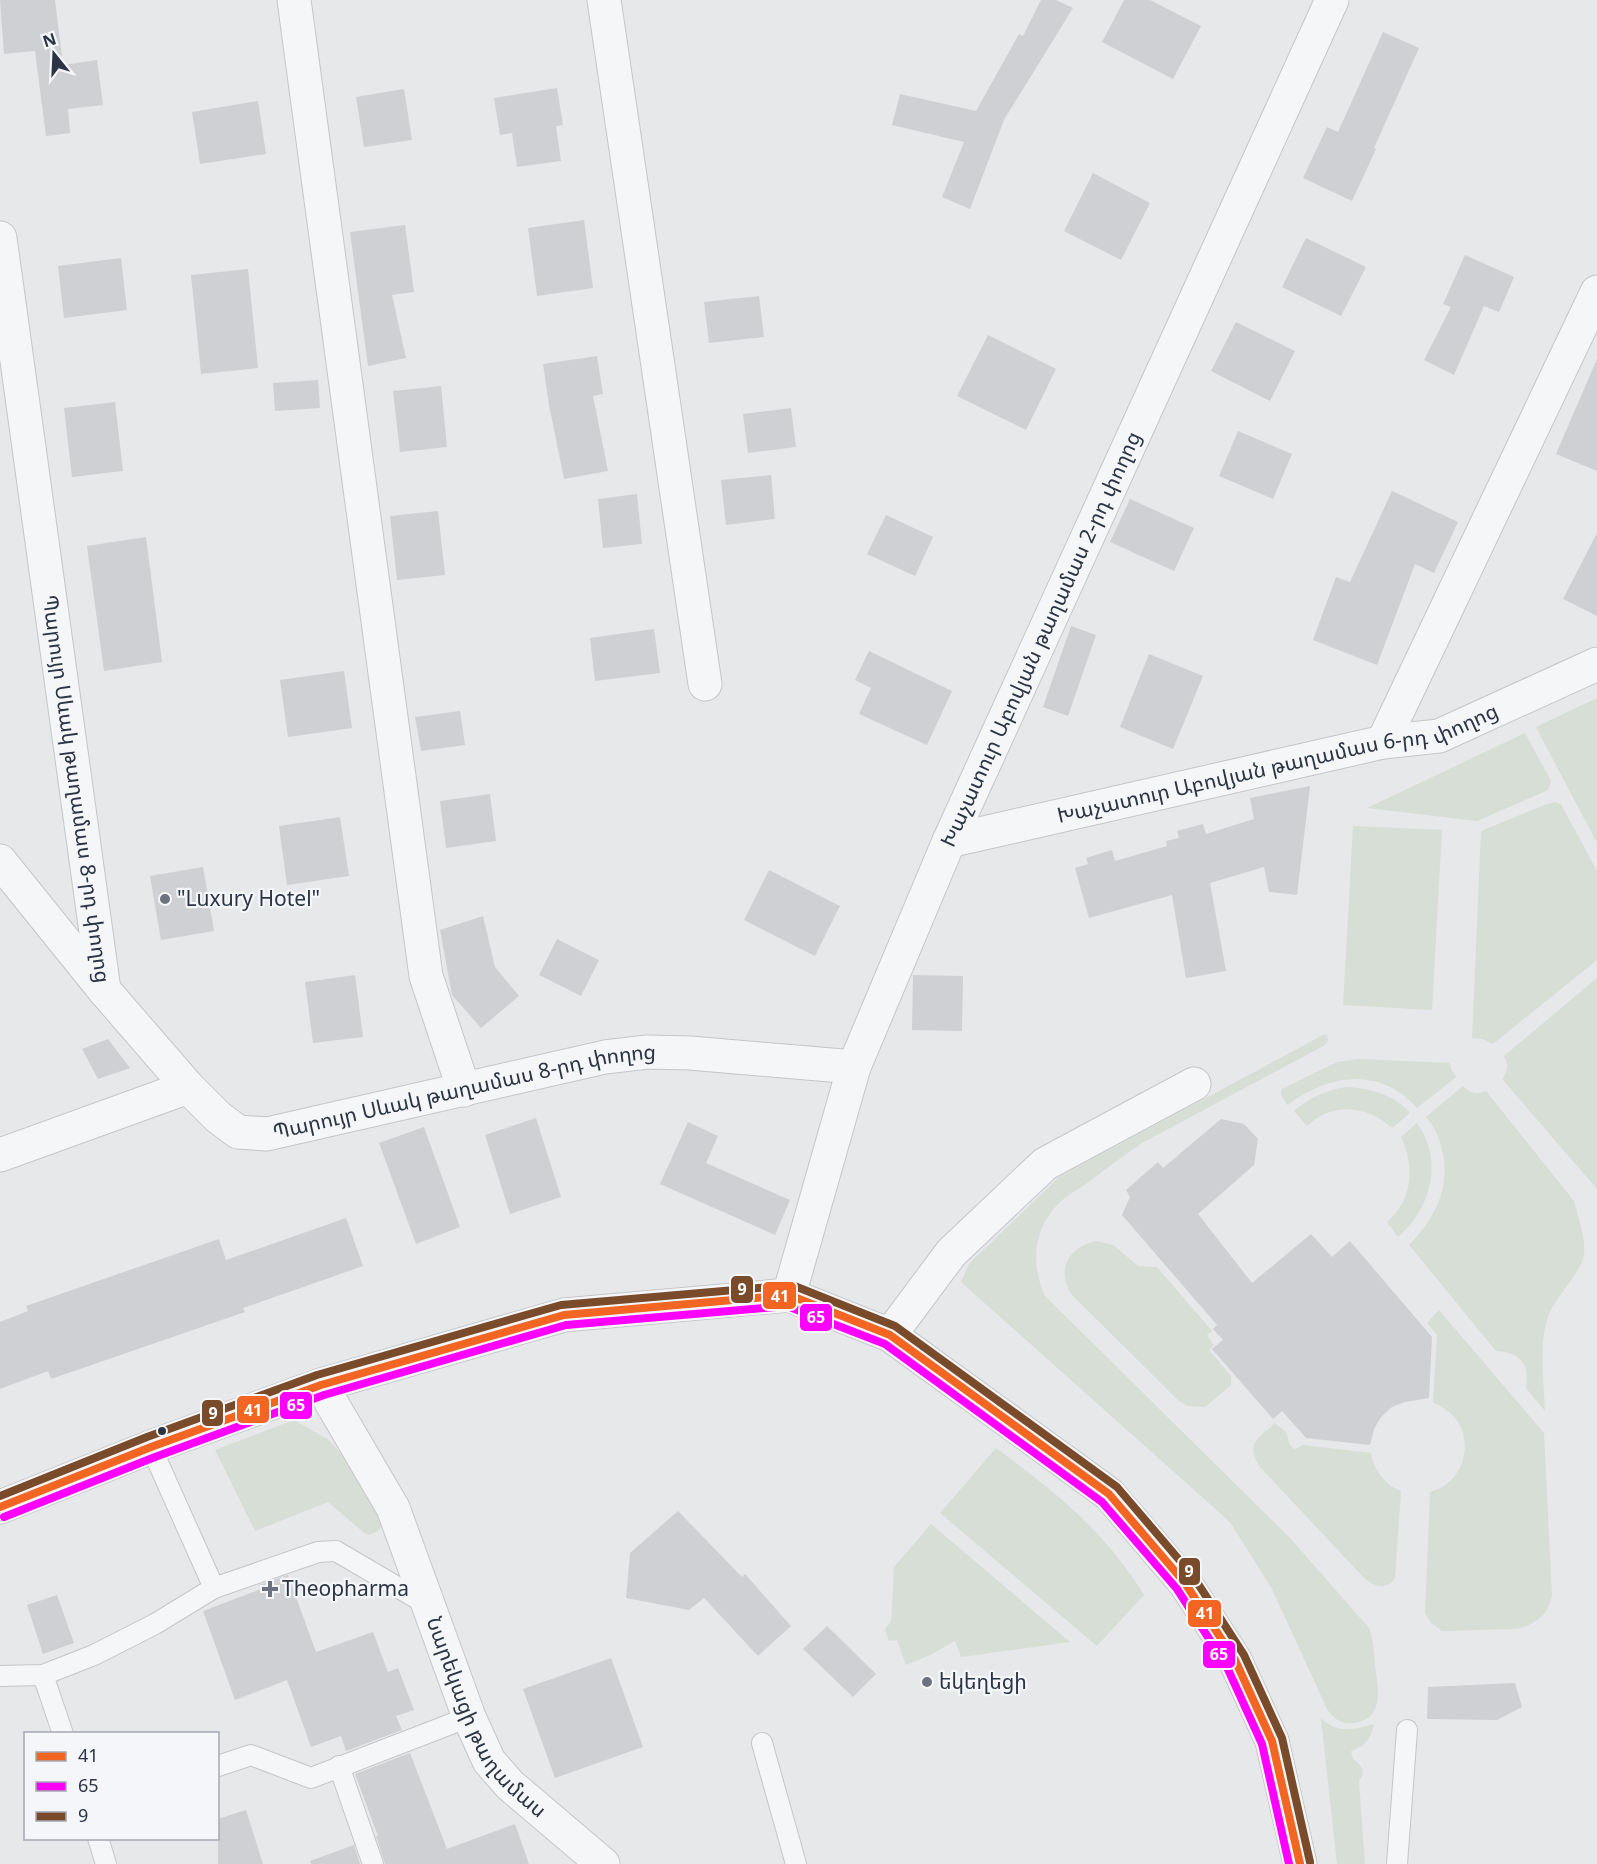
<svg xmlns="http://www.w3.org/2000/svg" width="1597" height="1864" viewBox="0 0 1597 1864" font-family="'Noto Sans','Noto Sans Armenian',sans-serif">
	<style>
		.green { fill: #d6ded6 }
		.building { fill: #ced0d3 }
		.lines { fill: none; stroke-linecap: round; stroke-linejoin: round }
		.lane-casing { stroke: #c4c6c8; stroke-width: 22 }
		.street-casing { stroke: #c4c6c8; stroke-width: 35 }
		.secondary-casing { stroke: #c4c6c8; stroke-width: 35 }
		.lane { stroke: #f5f6f7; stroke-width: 20 }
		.street { stroke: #f5f6f7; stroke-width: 33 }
		.secondary { stroke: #f8f8f8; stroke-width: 33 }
		.bus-1-casing { stroke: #f4f6f9; stroke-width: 12 }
		.bus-2-casing { stroke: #f4f6f9; stroke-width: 12 }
		.bus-3-casing { stroke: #f4f6f9; stroke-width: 12 }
		.bus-1 { stroke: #f26522; stroke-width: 8 }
		.bus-2 { stroke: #f0f; stroke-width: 8 }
		.bus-3 { stroke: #7a4b2a; stroke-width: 8 }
		.poi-dot { fill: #6c737f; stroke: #f4f6f9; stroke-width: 2 }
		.bus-dot { fill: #2b3445; stroke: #f4f6f9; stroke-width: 2 }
		.labels { text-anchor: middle; stroke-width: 4.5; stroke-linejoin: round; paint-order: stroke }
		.street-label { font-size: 21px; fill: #2b3445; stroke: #f4f6f9 }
		.poi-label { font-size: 21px; fill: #2b3445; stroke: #f4f6f9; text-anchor: start }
		.line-badge { stroke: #f4f6f9; stroke-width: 2 }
		.badge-label { font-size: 16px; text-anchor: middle; font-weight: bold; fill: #fff }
	</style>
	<rect width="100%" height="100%" fill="#e6e8ea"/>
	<g class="green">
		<path d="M 1597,698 L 1597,843 L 1536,727 Z"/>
		<path d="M 1525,733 L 1551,781 L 1549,788 L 1546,791 L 1477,821 L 1367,808 Z"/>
		<path d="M 1555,802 L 1561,804 L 1562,806 L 1597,871 L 1597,960 L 1493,1044 L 1482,1039 L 1472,1038 L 1481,831 L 1547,804 Z"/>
		<path d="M 1353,826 L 1442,830 L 1432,1010 L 1343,1005 Z"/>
		<path d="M 1597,978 L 1597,1189 L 1502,1079 C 1508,1071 1509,1065 1504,1056 Z"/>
		<path d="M 1323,1035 L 1327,1035 L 1328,1040 L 1325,1045 L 1142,1143 C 1124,1155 1107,1168 1090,1181 C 1079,1189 1065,1196 1056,1206 C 1033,1232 1031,1265 1045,1296 L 1291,1539 L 1369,1628 C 1374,1640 1374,1653 1375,1666 C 1378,1687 1385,1719 1354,1723 C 1342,1725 1333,1718 1327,1709 L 1272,1589 L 1230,1522 L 961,1282 L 969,1264 L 1059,1177 Z"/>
		<path d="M 1359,1059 L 1450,1063 L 1451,1069 L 1456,1077 L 1417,1108 C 1379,1066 1330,1074 1287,1105 L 1281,1094 L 1282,1089 L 1337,1062 Z"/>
		<path d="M 1463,1086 C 1470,1093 1476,1095 1486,1091 L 1574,1201 C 1578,1215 1588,1245 1583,1259 C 1577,1277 1556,1297 1549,1314 C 1538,1341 1544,1382 1545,1411 L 1526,1388 C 1530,1365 1521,1352 1496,1351 L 1409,1245 C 1436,1218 1452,1185 1441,1146 C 1438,1135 1434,1126 1426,1117 Z"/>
		<path d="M 1347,1087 C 1369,1088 1395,1095 1410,1113 L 1392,1128 C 1367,1106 1333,1101 1307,1126 L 1294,1111 C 1309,1098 1326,1090 1347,1087 Z"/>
		<path d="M 1417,1123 C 1444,1161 1431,1209 1398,1237 L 1387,1222 C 1413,1200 1415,1166 1401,1137 Z"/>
		<path d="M 1097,1241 L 1113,1245 L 1138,1266 L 1157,1267 L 1212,1331 L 1207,1335 L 1214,1345 L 1209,1350 L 1231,1376 L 1231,1385 L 1205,1407 L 1188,1406 L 1179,1401 L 1072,1295 C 1055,1270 1069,1246 1097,1241 Z"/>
		<path d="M 1439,1310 L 1544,1433 L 1552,1596 C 1548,1615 1536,1624 1517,1629 L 1442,1631 L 1431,1623 L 1425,1613 L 1430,1492 C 1462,1484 1475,1445 1456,1419 C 1450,1411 1442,1407 1433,1402 L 1437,1335 L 1427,1323 Z"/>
		<path d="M 294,1420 L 329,1440 L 373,1491 L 383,1525 L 378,1531 L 369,1535 L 363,1532 L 328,1502 L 255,1531 L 215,1450 Z"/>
		<path d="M 1275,1423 C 1278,1426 1284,1429 1286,1433 C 1290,1440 1287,1445 1295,1449 L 1303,1445 L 1371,1453 C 1374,1470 1385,1485 1401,1491 L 1395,1578 C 1387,1590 1375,1587 1365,1579 L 1259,1466 C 1246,1442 1258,1439 1275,1423 Z"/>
		<path d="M 996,1448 C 1055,1492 1105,1531 1144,1595 L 1097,1646 L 940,1513 Z"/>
		<path d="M 931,1524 L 1070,1642 L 961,1657 L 955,1641 L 930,1655 L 906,1665 L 897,1640 L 889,1641 L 885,1629 L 891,1622 L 894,1567 Z"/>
		<path d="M 1321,1718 C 1337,1734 1354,1730 1374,1724 C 1370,1740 1367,1745 1351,1751 L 1353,1759 C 1362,1765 1366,1771 1359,1781 L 1365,1864 L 1337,1864 Z"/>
	</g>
	<g class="building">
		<path d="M 0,0 L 55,0 L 63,65 L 97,60 L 103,105 L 68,109 L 70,133 L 46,136 L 35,51 L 4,54 Z"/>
		<path d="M 1041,0 L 1056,0 L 1073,8 L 1004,120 L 970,209 L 942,197 L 964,142 L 892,125 L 900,94 L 976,111 L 1019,34 L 1023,36 Z"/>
		<path d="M 1124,0 L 1150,0 L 1201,26 L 1173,79 L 1102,42 Z"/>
		<path d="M 1383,32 L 1419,48 L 1374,148 L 1376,149 L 1352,201 L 1303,178 L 1327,127 L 1338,132 Z"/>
		<path d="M 557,88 L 563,125 L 556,126 L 561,161 L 517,167 L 512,133 L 500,135 L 494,98 Z"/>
		<path d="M 404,89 L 412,140 L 364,147 L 356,97 Z"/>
		<path d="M 258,101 L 266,154 L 200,164 L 192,112 Z"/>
		<path d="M 1093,173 L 1150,203 L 1121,260 L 1064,231 Z"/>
		<path d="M 584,220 L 593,288 L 537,296 L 528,228 Z"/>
		<path d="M 405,225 L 414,292 L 392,295 L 406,358 L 368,366 L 350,232 Z"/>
		<path d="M 1306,238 L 1366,267 L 1341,316 L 1282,287 Z"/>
		<path d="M 1465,255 L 1514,277 L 1499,312 L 1484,306 L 1454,375 L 1424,360 L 1451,307 L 1443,304 Z"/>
		<path d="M 121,258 L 127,310 L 64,318 L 58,266 Z"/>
		<path d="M 248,269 L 258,368 L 201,374 L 191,275 Z"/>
		<path d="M 759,296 L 764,337 L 709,343 L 704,302 Z"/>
		<path d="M 1236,322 L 1295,351 L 1270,401 L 1211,371 Z"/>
		<path d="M 988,335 L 1056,369 L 1026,430 L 957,396 Z"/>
		<path d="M 597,356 L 603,394 L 593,396 L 608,471 L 564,479 L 549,405 L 543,364 Z"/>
		<path d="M 1597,359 L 1597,471 L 1556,454 Z"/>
		<path d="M 318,380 L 320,408 L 275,411 L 273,383 Z"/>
		<path d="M 441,386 L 447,447 L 400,452 L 393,391 Z"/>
		<path d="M 115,402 L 123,471 L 72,477 L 64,408 Z"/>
		<path d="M 791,408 L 796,447 L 748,453 L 743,414 Z"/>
		<path d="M 1238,431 L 1292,454 L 1273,499 L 1219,476 Z"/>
		<path d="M 771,475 L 775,519 L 726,525 L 721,480 Z"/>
		<path d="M 1392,491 L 1458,522 L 1434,573 L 1415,564 L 1377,665 L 1313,640 L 1336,577 L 1350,582 Z"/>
		<path d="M 637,494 L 642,544 L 603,548 L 598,499 Z"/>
		<path d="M 1130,499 L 1194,528 L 1174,571 L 1110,542 Z"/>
		<path d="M 438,511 L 445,575 L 397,580 L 390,516 Z"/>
		<path d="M 886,515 L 933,537 L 915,576 L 867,554 Z"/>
		<path d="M 1597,533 L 1597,616 L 1563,599 Z"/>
		<path d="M 146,537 L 162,662 L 104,671 L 87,546 Z"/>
		<path d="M 1071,626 L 1096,635 L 1068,716 L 1043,707 Z"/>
		<path d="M 654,629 L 660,673 L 595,681 L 590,638 Z"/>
		<path d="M 869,651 L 952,691 L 927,745 L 859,714 L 871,688 L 855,680 Z"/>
		<path d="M 1149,654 L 1203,676 L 1173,749 L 1120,727 Z"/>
		<path d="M 344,671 L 352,728 L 288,737 L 280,680 Z"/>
		<path d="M 460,711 L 465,745 L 421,751 L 415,717 Z"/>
		<path d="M 1310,786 L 1297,895 L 1269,892 L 1264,867 L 1210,883 L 1226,971 L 1186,978 L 1172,895 L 1089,918 L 1075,868 L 1088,864 L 1086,858 L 1112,850 L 1115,861 L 1167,846 L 1166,841 L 1179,838 L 1177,831 L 1203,824 L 1206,834 L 1254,819 L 1250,798 Z"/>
		<path d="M 490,794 L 496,841 L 446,848 L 440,801 Z"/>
		<path d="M 340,817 L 349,876 L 287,885 L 279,826 Z"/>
		<path d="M 203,867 L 214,931 L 161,940 L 150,876 Z"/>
		<path d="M 769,870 L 840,906 L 815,956 L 744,920 Z"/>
		<path d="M 483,916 L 495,967 L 519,996 L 481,1028 L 452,995 L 440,930 Z"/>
		<path d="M 557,939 L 599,960 L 581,996 L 539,975 Z"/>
		<path d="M 355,975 L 363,1037 L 313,1043 L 305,982 Z"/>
		<path d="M 913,975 L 963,976 L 962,1031 L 912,1030 Z"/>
		<path d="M 108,1039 L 130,1068 L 98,1079 L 82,1049 Z"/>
		<path d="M 536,1118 L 561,1197 L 510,1214 L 485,1135 Z"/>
		<path d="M 1221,1119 L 1244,1124 L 1258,1139 L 1254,1165 L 1198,1214 L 1252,1283 L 1311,1234 L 1332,1257 L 1350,1241 L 1432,1337 L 1429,1398 L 1405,1402 L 1392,1407 L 1381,1417 L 1374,1429 L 1370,1445 L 1306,1438 L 1282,1411 L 1273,1419 L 1212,1349 L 1223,1340 L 1213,1329 L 1217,1325 L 1122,1215 L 1130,1197 L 1126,1190 L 1158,1162 L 1163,1168 Z"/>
		<path d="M 688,1122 L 718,1136 L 706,1163 L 790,1200 L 775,1235 L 660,1184 Z"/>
		<path d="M 424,1127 L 460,1227 L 416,1244 L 379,1143 Z"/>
		<path d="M 346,1218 L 363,1266 L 243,1308 L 245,1312 L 51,1379 L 48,1371 L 0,1389 L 0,1322 L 28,1311 L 26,1306 L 219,1239 L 226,1260 Z"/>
		<path d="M 678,1511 L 742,1577 L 745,1574 L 791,1626 L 758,1656 L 704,1598 L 689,1610 L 626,1598 L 630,1553 Z"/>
		<path d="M 288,1575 L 316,1652 L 373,1632 L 388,1672 L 398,1668 L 414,1710 L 396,1716 L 402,1730 L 346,1751 L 341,1736 L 311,1747 L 287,1680 L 235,1700 L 203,1611 L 261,1589 L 259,1585 Z"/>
		<path d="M 57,1595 L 74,1643 L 43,1654 L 27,1605 Z"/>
		<path d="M 827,1626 L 876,1674 L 853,1697 L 803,1649 Z"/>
		<path d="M 611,1658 L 643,1747 L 555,1778 L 523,1689 Z"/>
		<path d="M 1515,1683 L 1522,1707 L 1497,1720 L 1427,1719 L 1428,1687 Z"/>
		<path d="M 410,1753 L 447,1849 L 515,1824 L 529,1864 L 385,1864 L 376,1836 L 378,1836 L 355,1774 Z"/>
		<path d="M 246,1810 L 263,1864 L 218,1864 L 218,1819 Z"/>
		<path d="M 354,1845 L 360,1864 L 311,1864 L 310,1861 Z"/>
	</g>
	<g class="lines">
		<defs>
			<g id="lane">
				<path d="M 151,1447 L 214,1588"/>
				<path d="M 43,1675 L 63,1734"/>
				<path d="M 0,1676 L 43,1675 L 94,1655 L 155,1624 L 214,1588 L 318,1552 L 336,1551 L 428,1605"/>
				<path d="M 762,1743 L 796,1864"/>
				<path d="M 218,1766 L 251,1755 L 311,1778 L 469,1717"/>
				<path d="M 339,1766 L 373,1864"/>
				<path d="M 98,1838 L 106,1864"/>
				<path d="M 1397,1864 L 1407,1730"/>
			</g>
			<g id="street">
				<path d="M 294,0 L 426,976 L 464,1090"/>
				<path d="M 604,0 L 705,684"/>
				<path id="s1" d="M 0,238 L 104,990 L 188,1087 L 218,1117 L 238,1132 L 267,1134 L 605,1057 L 647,1052 L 690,1053 L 854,1067"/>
				<path d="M 1383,742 L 1597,292"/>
				<path id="s2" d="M 949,841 L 1383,742 L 1439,736 L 1597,664"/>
				<path d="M 0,861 L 104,990"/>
				<path d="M 0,1155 L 188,1087"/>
				<path id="s3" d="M 789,1295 L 854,1067 L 949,841 L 1332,0"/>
				<path d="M 890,1335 L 951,1253 L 1045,1164 L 1194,1084"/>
				<path id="s4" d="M 321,1385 L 393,1508 L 469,1717 L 489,1761 L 510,1785 L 603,1864"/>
			</g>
			<path id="secondary" d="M 0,1507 L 151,1447 L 321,1385 L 564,1315 L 789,1295 L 890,1335 L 1109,1494 L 1185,1583 L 1235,1660 L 1272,1741 L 1300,1864"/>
		</defs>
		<use href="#lane" class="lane-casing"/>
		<use href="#street" class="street-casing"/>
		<use href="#secondary" class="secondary-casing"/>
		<use href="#lane" class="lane"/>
		<use href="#street" class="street"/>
		<use href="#secondary" class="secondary"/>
		<defs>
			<path id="bus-1" d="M 0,1507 L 151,1447 L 321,1385 L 564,1315 L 789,1295 L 890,1335 L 1109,1494 L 1185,1583 L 1235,1660 L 1272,1741 L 1300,1864"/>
			<path id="bus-2" d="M 4,1517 L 155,1457 L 324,1395 L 566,1325 L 787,1306 L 885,1344 L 1102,1502 L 1177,1589 L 1226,1665 L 1262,1744 L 1289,1864"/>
			<path id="bus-3" d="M 0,1496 L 147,1437 L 317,1375 L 561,1305 L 792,1285 L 895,1326 L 1117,1487 L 1193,1576 L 1244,1655 L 1282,1738 L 1310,1862"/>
		</defs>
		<use href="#bus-1" class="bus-1-casing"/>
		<use href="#bus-2" class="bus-2-casing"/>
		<use href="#bus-3" class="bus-3-casing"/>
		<use href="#bus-1" class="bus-1"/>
		<use href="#bus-2" class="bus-2"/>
		<use href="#bus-3" class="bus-3"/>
	</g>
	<g class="poi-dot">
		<circle cx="165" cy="899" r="6"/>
		<path d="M267 1580h6v6h6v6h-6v6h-6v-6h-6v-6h6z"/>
		<circle cx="927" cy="1682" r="6"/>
	</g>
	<circle class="bus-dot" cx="162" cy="1431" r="5"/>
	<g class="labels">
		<g class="street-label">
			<text dy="7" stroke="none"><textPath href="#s3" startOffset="704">Խաչատուր Աբովյան թաղամաս 2-րդ փողոց</textPath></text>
			<text dy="7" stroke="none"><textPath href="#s2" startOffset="338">Խաչատուր Աբովյան թաղամաս 6-րդ փողոց</textPath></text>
			<text dy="7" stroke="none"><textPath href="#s1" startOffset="556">Պարույր Սևակ թաղամաս 8-րդ փողոց</textPath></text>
			<text dy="7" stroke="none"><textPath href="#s1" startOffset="1186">Պարույր Սևակ թաղամաս 8-րդ փողոց</textPath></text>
			<text dy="7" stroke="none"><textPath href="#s4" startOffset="374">Նարեկացի թաղամաս</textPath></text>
		</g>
		<g class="poi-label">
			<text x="177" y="906">"Luxury Hotel"</text>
			<text x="282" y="1596">Theopharma</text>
			<text x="939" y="1689">եկեղեցի</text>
		</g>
	</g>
	<g class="line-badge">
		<rect x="730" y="1275" width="24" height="29" rx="6" fill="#7a4b2a"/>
		<rect x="762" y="1281" width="35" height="29" rx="6" fill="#f26522"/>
		<rect x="799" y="1303" width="34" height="29" rx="6" fill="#f0f"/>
		<rect x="279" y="1391" width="34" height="29" rx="6" fill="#f0f"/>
		<rect x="236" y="1395" width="34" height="29" rx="6" fill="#f26522"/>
		<rect x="201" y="1399" width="23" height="28" rx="6" fill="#7a4b2a"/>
		<rect x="1178" y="1557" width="23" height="29" rx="6" fill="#7a4b2a"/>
		<rect x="1187" y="1599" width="35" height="29" rx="6" fill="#f26522"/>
		<rect x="1202" y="1640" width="34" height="29" rx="6" fill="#f0f"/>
	</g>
	<g class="badge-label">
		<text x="742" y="1295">9</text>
		<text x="780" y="1302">41</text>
		<text x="816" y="1323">65</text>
		<text x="296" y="1411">65</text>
		<text x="253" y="1416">41</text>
		<text x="213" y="1419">9</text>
		<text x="1189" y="1577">9</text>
		<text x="1205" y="1619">41</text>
		<text x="1219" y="1660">65</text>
	</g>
	<rect x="24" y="1732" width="195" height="108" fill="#f4f6f9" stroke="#a4a8b1" stroke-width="1.5"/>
	<rect x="36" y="1752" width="30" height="9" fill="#f26522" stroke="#a4a8b1" stroke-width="1.5"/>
	<text x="78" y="1762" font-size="18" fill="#2b3445">41</text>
	<rect x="36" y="1782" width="30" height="9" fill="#ff00ff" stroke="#a4a8b1" stroke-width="1.5"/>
	<text x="78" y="1792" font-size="18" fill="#2b3445">65</text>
	<rect x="36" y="1812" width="30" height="9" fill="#7a4b2a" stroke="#a4a8b1" stroke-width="1.5"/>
	<text x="78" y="1822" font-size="18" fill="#2b3445">9</text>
	<g transform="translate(54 54) rotate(342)" stroke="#f4f6f9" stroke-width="4.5" paint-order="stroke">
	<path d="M0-4.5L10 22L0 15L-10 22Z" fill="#2b3445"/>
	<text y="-9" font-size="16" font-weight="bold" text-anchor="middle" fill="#2b3445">N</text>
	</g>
</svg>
